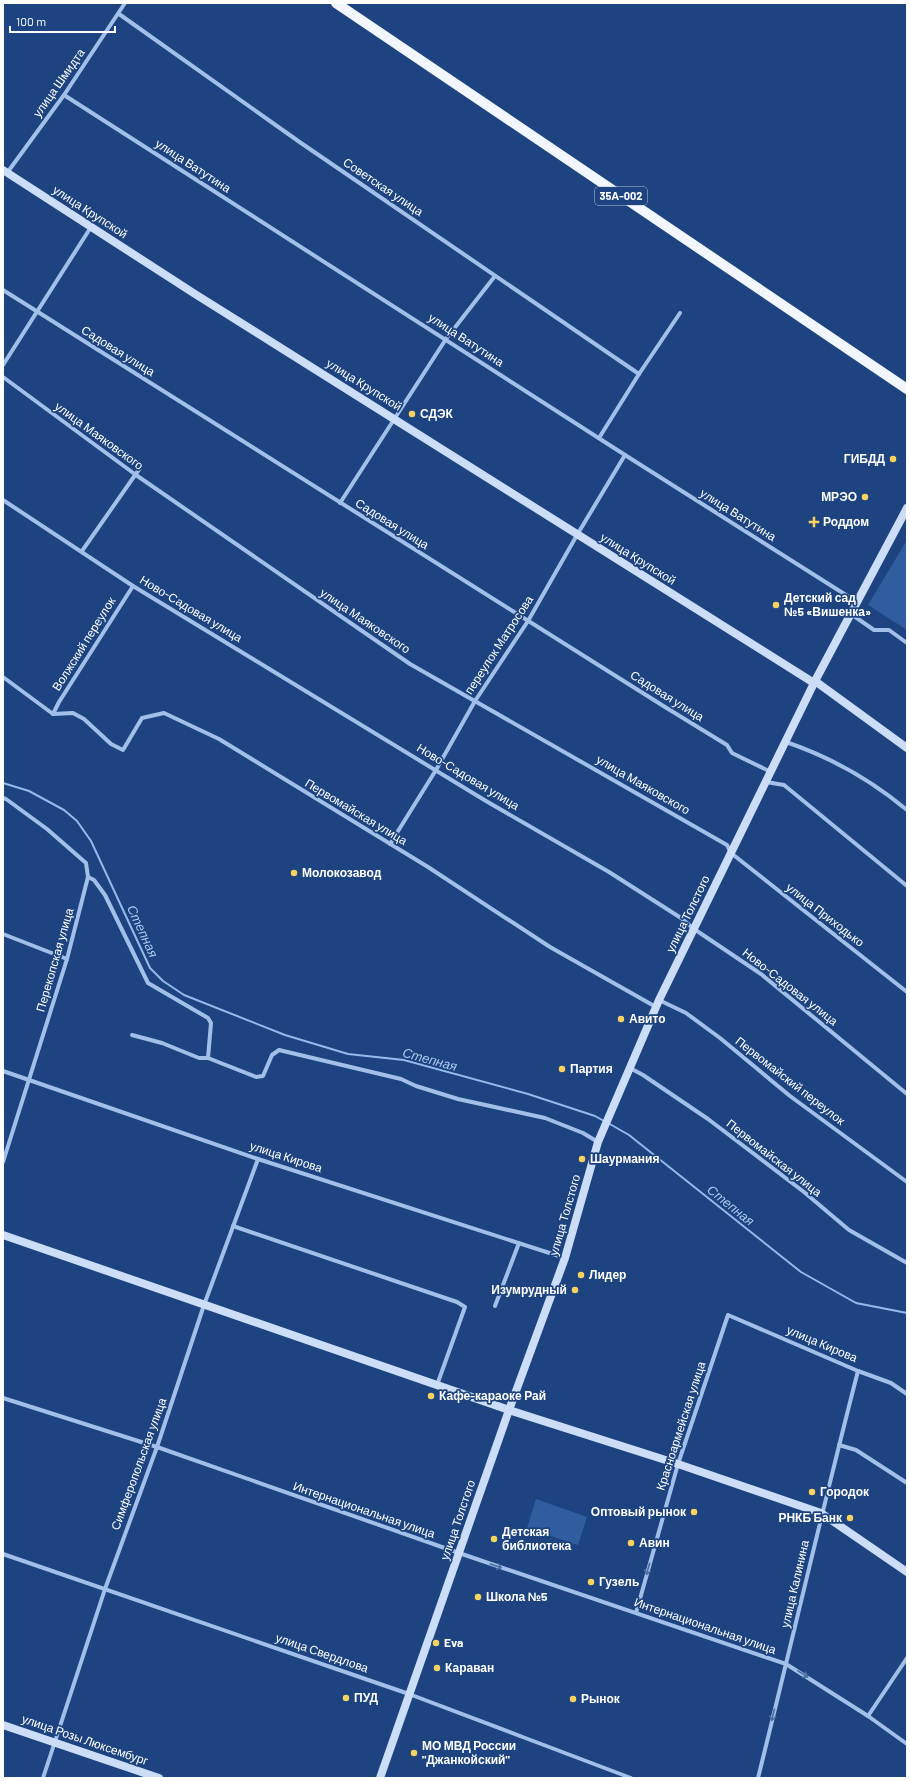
<svg xmlns="http://www.w3.org/2000/svg" width="910" height="1781" viewBox="0 0 910 1781" font-family="Barlow,sans-serif">
	<style>
		.green { fill: #305d9f }
		.lines { fill: none; stroke-linecap: round; stroke-linejoin: round }
		.stream { stroke: #94b9eb; stroke-width: 2 }
		.pedestrian { stroke: #a1bfe9; stroke-width: 3.5 }
		.minor { stroke: #a1bfe9; stroke-width: 4 }
		.secondary { stroke: #ccddf7; stroke-width: 8 }
		.trunk { stroke: #f2f6fe; stroke-width: 10 }
		.oneway { stroke: #4b6fa5 }
		.poi-dot { fill: #f9d260; stroke: #1d4480; stroke-width: 1.5 }
		.labels { text-anchor: middle; stroke-width: 3.5; stroke-linejoin: round; paint-order: stroke }
		.shield { fill: #1d4480; stroke: #bbc7d9; stroke-width: 1 }
		.shield-label { font-size: 11px; font-weight: bold; fill: #fff }
		.street-label { font-size: 12px; fill: #fff; stroke: #1d4480 }
		.poi-label { font-size: 12px; font-weight: bold; fill: #fff; stroke: #1d4480; text-anchor: start }
		.water-label { font-size: 13px; font-style: italic; fill: #adc9f1; stroke: #1d4480 }
	</style>
	<rect width="100%" height="100%" fill="#1d4480"/>
	<g class="green">
		<path d="M 907,540 L 907,630 L 868,605 Z"/>
		<path d="M 536,1499 L 587,1517 L 578,1545 L 527,1528 Z"/>
	</g>
	<g class="lines">
		<g class="stream">
			<path d="M 3,783 L 29,791 L 64,810 L 77,821 L 91,841 L 150,968 L 163,981 L 184,995 L 285,1035 L 348,1054 L 404,1060 L 528,1094 L 595,1116 L 604,1121"/>
			<path d="M 608,1123 L 629,1135 L 801,1272 L 856,1303 L 907,1313"/>
		</g>
		<path class="pedestrian" d="M 520,1736 L 631,1778"/>
		<g class="minor">
			<path d="M 119,14 L 301,143 L 639,374"/>
			<path d="M 64,95 L 625,455 L 857,602"/>
			<path d="M 7,173 L 64,95 L 125,3"/>
			<path d="M 3,290 L 665,707 L 727,745 L 732,753 L 771,772"/>
			<path d="M 3,365 L 91,227"/>
			<path d="M 3,377 L 136,475 L 410,664 L 727,845 L 731,853 L 907,992"/>
			<path d="M 599,438 L 639,374 L 680,313"/>
			<path d="M 3,500 L 133,586 L 486,801 L 609,872 L 681,918 L 694,929 L 761,974 L 907,1094"/>
			<path d="M 340,503 L 446,339 L 495,276"/>
			<path d="M 82,551 L 140,468"/>
			<path d="M 851,614 L 874,630 L 889,630 L 907,643"/>
			<path d="M 3,677 L 53,714"/>
			<path d="M 53,714 L 73,713 L 84,719 L 111,744 L 123,750 L 142,718 L 164,713 L 219,739 L 428,867 L 550,947 L 656,1007"/>
			<path d="M 53,714 L 59,702 L 133,586"/>
			<path d="M 786,742 C 830,757 871,780 907,810"/>
			<path d="M 766,782 L 784,785 L 907,886"/>
			<path d="M 3,798 L 6,799 L 47,829 L 86,863 L 88,877 L 67,959 L 3,1162"/>
			<path d="M 390,844 L 436,770 L 475,701 L 528,621 L 577,535 L 625,455"/>
			<path d="M 88,877 L 94,880 L 105,895 L 148,983 L 208,1018 L 211,1023 L 208,1058 L 256,1077 L 263,1076 L 272,1055 L 279,1050 L 401,1079 L 416,1086 L 458,1099 L 545,1118 L 583,1133 L 598,1142"/>
			<path d="M 3,934 L 67,959"/>
			<path d="M 659,1000 L 686,1013 L 720,1038 L 790,1096 L 907,1182"/>
			<path d="M 132,1035 L 162,1043 L 199,1058 L 208,1058"/>
			<path d="M 630,1068 L 643,1075 L 708,1119 L 804,1192 L 849,1230 L 907,1263"/>
			<path d="M 3,1071 L 258,1159 L 565,1258"/>
			<path d="M 233,1226 L 457,1302 L 465,1307 L 437,1385"/>
			<path d="M 495,1306 L 519,1243"/>
			<path d="M 3,1398 L 157,1447 L 459,1553 L 786,1664 L 868,1716 L 907,1744"/>
			<path d="M 839,1445 L 856,1450 L 907,1483"/>
			<path d="M 3,1554 L 409,1694 L 520,1736"/>
			<path d="M 636,1613 L 678,1464 L 728,1315 L 858,1371 L 891,1383 L 907,1394"/>
			<path d="M 868,1716 L 907,1658"/>
			<path d="M 43,1778 L 105,1589 L 157,1447 L 204,1305 L 258,1159"/>
			<path d="M 758,1778 C 792,1642 823,1506 858,1371"/>
		</g>
		<g class="secondary">
			<path d="M 3,170 L 195,294 L 814,683"/>
			<path d="M 815,681 L 907,748"/>
			<path d="M 3,1235 L 509,1410 L 678,1464 L 821,1513 L 907,1572"/>
			<path d="M 3,1725 L 159,1778"/>
			<path d="M 380,1778 L 509,1410 L 565,1258 L 598,1142 L 659,1000 L 815,681 L 907,508"/>
		</g>
		<path class="trunk" d="M 336,3 L 907,389"/>
	</g>
	<defs><path id="oneway-shaft" d="M-6 0H5M1.5-3L5.5 0L1.5 3" fill="none" stroke-width="1.6" stroke-linecap="round" stroke-linejoin="round"/></defs>
	<g class="oneway">
		<use href="#oneway-shaft" transform="translate(496 1566) rotate(19)"/>
		<use href="#oneway-shaft" transform="translate(648 1569) rotate(106)"/>
		<use href="#oneway-shaft" transform="translate(803 1674) rotate(32)"/>
		<use href="#oneway-shaft" transform="translate(773 1715) rotate(104)"/>
	</g>
	<g class="poi-dot">
		<circle cx="412" cy="414" r="4"/>
		<circle cx="893" cy="459" r="4"/>
		<circle cx="865" cy="497" r="4"/>
		<path d="M812 516h4v4h4v4h-4v4h-4v-4h-4v-4h4z"/>
		<circle cx="776" cy="605" r="4"/>
		<circle cx="294" cy="873" r="4"/>
		<circle cx="621" cy="1019" r="4"/>
		<circle cx="562" cy="1069" r="4"/>
		<circle cx="582" cy="1159" r="4"/>
		<circle cx="581" cy="1275" r="4"/>
		<circle cx="575" cy="1290" r="4"/>
		<circle cx="431" cy="1396" r="4"/>
		<circle cx="812" cy="1492" r="4"/>
		<circle cx="694" cy="1512" r="4"/>
		<circle cx="850" cy="1518" r="4"/>
		<circle cx="494" cy="1539" r="4"/>
		<circle cx="631" cy="1543" r="4"/>
		<circle cx="591" cy="1582" r="4"/>
		<circle cx="478" cy="1597" r="4"/>
		<circle cx="436" cy="1643" r="4"/>
		<circle cx="437" cy="1668" r="4"/>
		<circle cx="346" cy="1698" r="4"/>
		<circle cx="573" cy="1699" r="4"/>
		<circle cx="414" cy="1753" r="4"/>
	</g>
	<g class="labels">
		<rect class="shield" x="595" y="187" width="52" height="18" rx="3"/>
		<g class="shield-label">
			<text x="621" y="200">35А-002</text>
		</g>
		<g class="street-label">
			<text transform="translate(59 83) rotate(-55)" y="4">улица Шмидта</text>
			<text transform="translate(193 166) rotate(33)" y="4">улица Ватутина</text>
			<text transform="translate(383 187) rotate(34)" y="4">Советская улица</text>
			<text transform="translate(90 212) rotate(33)" y="4">улица Крупской</text>
			<text transform="translate(466 340) rotate(33)" y="4">улица Ватутина</text>
			<text transform="translate(118 351) rotate(32)" y="4">Садовая улица</text>
			<text transform="translate(364 385) rotate(32)" y="4">улица Крупской</text>
			<text transform="translate(99 436) rotate(36)" y="4">улица Маяковского</text>
			<text transform="translate(738 515) rotate(32)" y="4">улица Ватутина</text>
			<text transform="translate(392 524) rotate(32)" y="4">Садовая улица</text>
			<text transform="translate(638 559) rotate(32)" y="4">улица Крупской</text>
			<text transform="translate(191 609) rotate(31)" y="4">Ново-Садовая улица</text>
			<text transform="translate(365 621) rotate(34)" y="4">улица Маяковского</text>
			<text transform="translate(84 644) rotate(-58)" y="4">Волжский переулок</text>
			<text transform="translate(499 645) rotate(-57)" y="4">переулок Матросова</text>
			<text transform="translate(667 696) rotate(32)" y="4">Садовая улица</text>
			<text transform="translate(468 777) rotate(31)" y="4">Ново-Садовая улица</text>
			<text transform="translate(643 785) rotate(30)" y="4">улица Маяковского</text>
			<text transform="translate(356 812) rotate(31)" y="4">Первомайская улица</text>
			<text transform="translate(688 914) rotate(-64)" y="4">улица Толстого</text>
			<text transform="translate(825 915) rotate(38)" y="4">улица Приходько</text>
			<text transform="translate(55 960) rotate(-74)" y="4">Перекопская улица</text>
			<text transform="translate(790 987) rotate(38)" y="4">Ново-Садовая улица</text>
			<text transform="translate(790 1081) rotate(38)" y="4">Первомайский переулок</text>
			<text transform="translate(286 1157) rotate(18)" y="4">улица Кирова</text>
			<text transform="translate(774 1158) rotate(38)" y="4">Первомайская улица</text>
			<text transform="translate(565 1215) rotate(-74)" y="4">улица Толстого</text>
			<text transform="translate(822 1344) rotate(23)" y="4">улица Кирова</text>
			<text transform="translate(681 1426) rotate(-72)" y="4">Красноармейская улица</text>
			<text transform="translate(139 1464) rotate(-70)" y="4">Симферопольская улица</text>
			<text transform="translate(364 1510) rotate(19)" y="4">Интернациональная улица</text>
			<text transform="translate(458 1520) rotate(-71)" y="4">улица Толстого</text>
			<text transform="translate(795 1584) rotate(-77)" y="4">улица Калинина</text>
			<text transform="translate(705 1626) rotate(19)" y="4">Интернациональная улица</text>
			<text transform="translate(322 1653) rotate(19)" y="4">улица Свердлова</text>
			<text transform="translate(85 1740) rotate(19)" y="4">улица Розы Люксембург</text>
		</g>
		<g class="poi-label">
			<text x="420" y="418">СДЭК</text>
			<text x="885" y="463" text-anchor="end">ГИБДД</text>
			<text x="857" y="501" text-anchor="end">МРЭО</text>
			<text x="823" y="526">Роддом</text>
			<text x="784" y="602">Детский сад<tspan x="784" dy="14">№5 «Вишенка»</tspan></text>
			<text x="302" y="877">Молокозавод</text>
			<text x="629" y="1023">Авито</text>
			<text x="570" y="1073">Партия</text>
			<text x="590" y="1163">Шаурмания</text>
			<text x="589" y="1279">Лидер</text>
			<text x="567" y="1294" text-anchor="end">Изумрудный</text>
			<text x="439" y="1400">Кафе-караоке Рай</text>
			<text x="820" y="1496">Городок</text>
			<text x="686" y="1516" text-anchor="end">Оптовый рынок</text>
			<text x="842" y="1522" text-anchor="end">РНКБ Банк</text>
			<text x="502" y="1536">Детская<tspan x="502" dy="14">библиотека</tspan></text>
			<text x="639" y="1547">Авин</text>
			<text x="599" y="1586">Гузель</text>
			<text x="486" y="1601">Школа №5</text>
			<text x="444" y="1647">Eva</text>
			<text x="445" y="1672">Караван</text>
			<text x="354" y="1702">ПУД</text>
			<text x="581" y="1703">Рынок</text>
			<text x="422" y="1750">МО МВД России<tspan x="422" dy="14">"Джанкойский"</tspan></text>
		</g>
		<g class="water-label">
			<text transform="translate(143 931) rotate(65)" y="5">Степная</text>
			<text transform="translate(430 1059) rotate(15)" y="5">Степная</text>
			<text transform="translate(731 1205) rotate(39)" y="5">Степная</text>
		</g>
	</g>
	<rect width="910" height="1781" fill="none" stroke="#ffffff" stroke-width="8"/>
	<path d="M10 26v6h105v-6" fill="none" stroke="#ffffff" stroke-width="2"/>
	<text x="16" y="26" font-size="12" fill="#ffffff" stroke="#1d4480" stroke-width="3" paint-order="stroke">100 m</text>
</svg>
